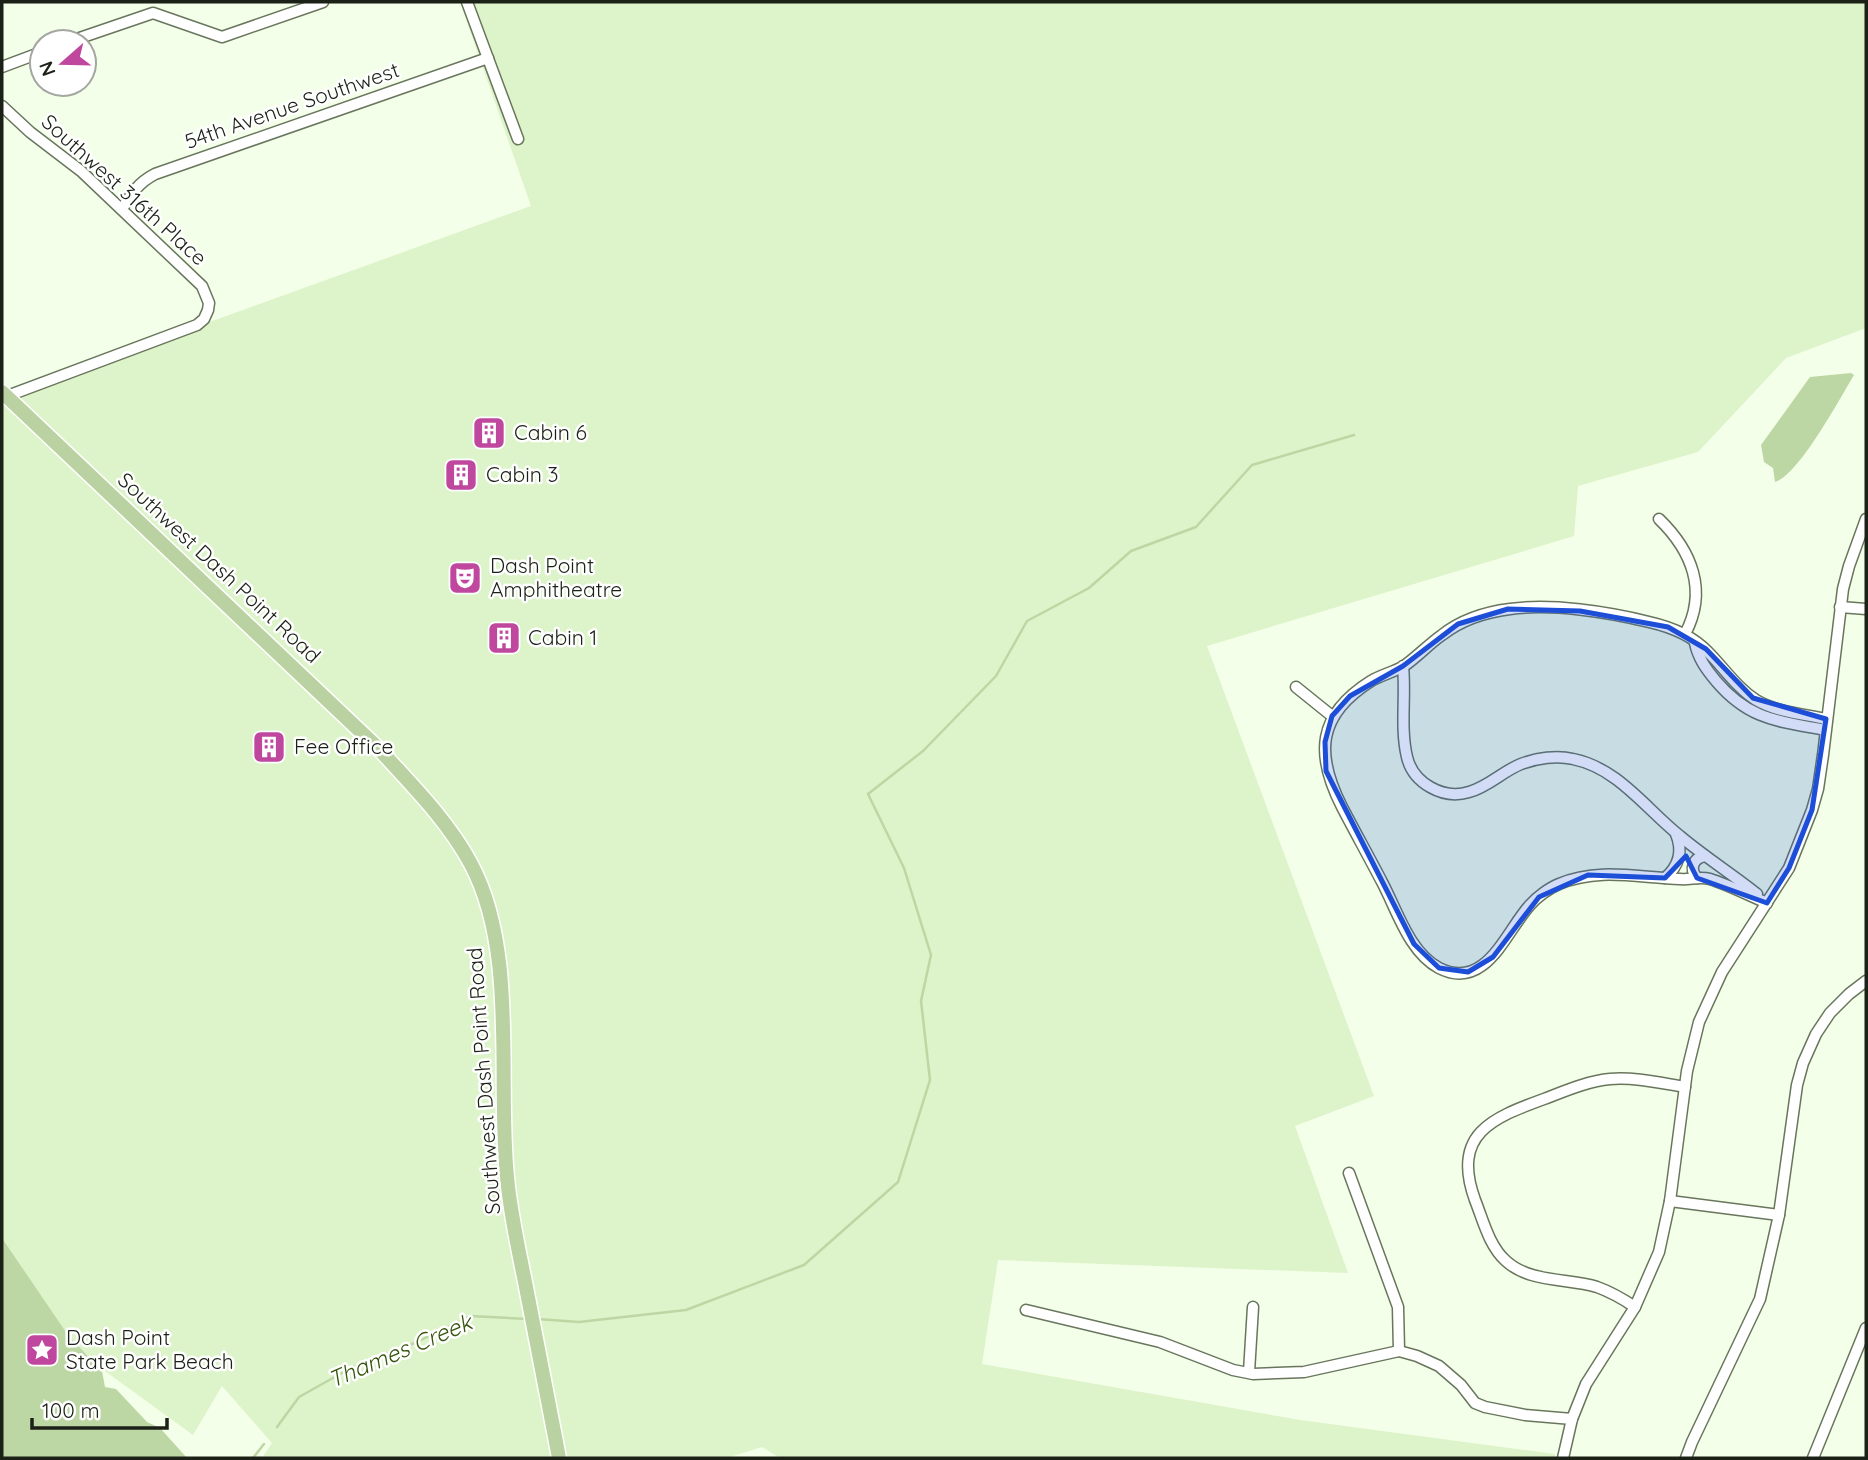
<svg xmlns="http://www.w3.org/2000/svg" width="1868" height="1460" viewBox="0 0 1868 1460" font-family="Quicksand,sans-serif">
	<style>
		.green { fill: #ddf3c9 }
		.water { fill: #bcd7a4 }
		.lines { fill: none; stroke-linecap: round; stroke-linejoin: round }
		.stream { stroke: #bcd7a4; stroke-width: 2.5 }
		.minor-casing { stroke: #69765d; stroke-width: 13 }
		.major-casing { stroke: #fff; stroke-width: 17 }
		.minor { stroke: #fff; stroke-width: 10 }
		.major { stroke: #bad2a1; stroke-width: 14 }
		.marked { fill: #1d4ed8; fill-opacity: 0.2; stroke: #1d4ed8; stroke-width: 5; stroke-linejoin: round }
		.labels { text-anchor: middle; stroke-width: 5; stroke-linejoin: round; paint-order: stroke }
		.street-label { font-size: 21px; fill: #1b2116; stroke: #fff }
		.poi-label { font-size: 21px; fill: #1b2116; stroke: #fff; text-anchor: start }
		.water-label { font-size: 23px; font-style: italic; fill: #37550c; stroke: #fff }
	</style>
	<rect width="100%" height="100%" fill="#f3ffe8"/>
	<path class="green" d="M 460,2 L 1866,2 L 1866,328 L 1786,358 L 1698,452 L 1578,486 L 1574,536 L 1207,646 L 1374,1096 L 1295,1126 L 1348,1273 L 998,1260 L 982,1364 L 1300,1420 L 1555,1454 L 1555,1458 L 780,1458 L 762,1447 L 727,1458 L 262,1458 L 272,1443 L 222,1386 L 193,1435 L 98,1366 L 68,1335 L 2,1238 L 2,397 L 531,206 Z"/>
	<g class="water">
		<path d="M 1851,373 L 1854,375 C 1840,398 1799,475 1775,482 L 1773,468 L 1764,462 L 1761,445 L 1810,377 Z"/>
		<path d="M 2,1238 L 68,1335 L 102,1371 L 105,1387 L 116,1389 L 147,1422 L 160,1428 L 187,1458 L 2,1458 Z"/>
	</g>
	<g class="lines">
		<g class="stream">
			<path d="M 537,1319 L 579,1322 L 686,1310 L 804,1265 L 898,1182 L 930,1080 L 921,1001 L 931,955 L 904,868 L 868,794 L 923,751 L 996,676 L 1027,621 L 1089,588 L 1131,551 L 1196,527 L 1252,465 L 1354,435"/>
			<path d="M 277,1427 L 299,1397 L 349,1369 L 417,1342 L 470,1316 L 527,1319"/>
			<path d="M 253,1458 L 264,1444"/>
		</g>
		<defs>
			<g id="minor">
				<path d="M 467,2 L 518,139"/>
				<path d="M 68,42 L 153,13 L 222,37 L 323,2"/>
				<path d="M 2,67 L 42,52"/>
				<path d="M 2,106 L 30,132 L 81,171 L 202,286 L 209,303 L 208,310 L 204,319 L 197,325 L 2,398"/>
				<path d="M 122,209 C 132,193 138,183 155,174 L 488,58"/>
				<path d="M 1659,519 C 1692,551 1708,591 1685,634"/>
				<path d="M 1840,607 L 1866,609"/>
				<path d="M 1695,643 C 1698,658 1706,669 1716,681 C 1749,720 1778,721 1825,730"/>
				<path d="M 1403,666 C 1406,696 1400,728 1407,757 C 1413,783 1443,800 1469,792 C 1488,787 1503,771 1521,764 C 1537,758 1557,755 1573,759 C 1618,768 1646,809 1680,836 C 1705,857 1732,874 1757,894"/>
				<path d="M 1296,687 L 1332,716"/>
				<path d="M 1665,878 C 1679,866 1683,851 1676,834"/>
				<path d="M 1697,878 C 1689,869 1693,858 1705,856"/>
				<path d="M 1767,903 C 1748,895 1729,885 1710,879 C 1700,876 1690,880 1680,879 C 1639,878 1599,867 1559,884 C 1549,888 1537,897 1530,905 C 1506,931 1486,992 1439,968 C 1409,952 1397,910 1382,882 C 1369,857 1355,832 1342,807 C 1315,754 1317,715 1371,681 C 1381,675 1394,672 1404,666 C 1417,657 1429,644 1442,635 C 1461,620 1486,612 1510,609 C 1552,603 1608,612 1649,622 C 1671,627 1693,636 1708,652 C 1724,668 1737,688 1756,700 C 1776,712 1803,714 1826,719"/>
				<path d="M 1349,1173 L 1398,1307 L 1399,1351"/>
				<path d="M 1670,1201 L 1779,1215"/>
				<path d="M 1635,1307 C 1623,1299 1611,1292 1597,1287 C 1568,1278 1530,1283 1506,1261 C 1489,1246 1483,1220 1475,1200 C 1451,1134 1492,1118 1544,1099 C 1565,1091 1588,1081 1610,1079 C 1635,1077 1660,1083 1685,1087"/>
				<path d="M 1026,1310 L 1160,1342 L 1233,1370 L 1253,1374 L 1304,1372 L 1399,1351 L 1417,1356 L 1439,1366 L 1461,1385 L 1475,1403 L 1485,1407 L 1525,1415 L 1572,1419"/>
				<path d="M 1249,1372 L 1253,1307"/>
				<path d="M 1563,1458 L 1572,1419 L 1586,1384 L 1635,1307 L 1659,1252 L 1670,1201 L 1687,1071 L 1699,1022 L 1722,972 L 1789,868 L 1812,810 L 1818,789 L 1823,755 L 1843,589 L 1849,566 L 1866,519"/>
				<path d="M 1686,1458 L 1692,1442 L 1760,1299 L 1779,1215 L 1797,1085 L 1803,1063 L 1816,1034 L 1830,1013 L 1849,994 L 1866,981"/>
				<path d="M 1813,1458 L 1866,1328"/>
			</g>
			<path id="major" d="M 2,392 L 379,749 C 412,785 448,821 471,864 C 518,952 497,1079 507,1177 C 510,1212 518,1247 525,1282 C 536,1340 548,1399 559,1458"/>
		</defs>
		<use href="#minor" class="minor-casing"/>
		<use href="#major" class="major-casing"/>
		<use href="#minor" class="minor"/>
		<use href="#major" class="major"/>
	</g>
	<path class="marked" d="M 1508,609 L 1580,611 L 1668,627 L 1706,649 L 1753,698 L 1826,719 L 1812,810 L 1789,868 L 1767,903 L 1697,878 L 1686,856 L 1665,878 L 1588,875 L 1539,897 L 1493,957 L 1468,972 L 1439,968 L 1414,944 L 1326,771 L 1325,742 L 1332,716 L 1350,696 L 1403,666 L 1458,624 Z"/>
	<defs>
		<symbol id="building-square" viewBox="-11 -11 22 22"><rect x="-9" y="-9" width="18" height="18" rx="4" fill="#bf489e" stroke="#fff"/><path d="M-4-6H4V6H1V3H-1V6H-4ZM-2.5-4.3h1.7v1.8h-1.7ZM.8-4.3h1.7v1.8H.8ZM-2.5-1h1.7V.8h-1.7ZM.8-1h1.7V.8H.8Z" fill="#fff"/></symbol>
		<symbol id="theatre-square" viewBox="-11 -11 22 22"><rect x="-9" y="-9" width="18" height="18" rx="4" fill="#bf489e" stroke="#fff"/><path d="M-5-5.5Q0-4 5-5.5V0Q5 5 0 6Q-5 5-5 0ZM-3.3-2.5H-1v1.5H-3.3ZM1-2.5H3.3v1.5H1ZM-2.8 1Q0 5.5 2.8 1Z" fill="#fff"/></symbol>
		<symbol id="sight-square" viewBox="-11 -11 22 22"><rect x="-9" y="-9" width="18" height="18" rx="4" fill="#bf489e" stroke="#fff"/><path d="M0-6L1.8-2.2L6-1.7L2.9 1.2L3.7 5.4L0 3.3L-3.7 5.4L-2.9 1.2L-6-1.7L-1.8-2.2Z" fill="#fff"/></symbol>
	</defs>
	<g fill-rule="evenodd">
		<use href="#building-square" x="470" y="414" width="38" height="38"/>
		<use href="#building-square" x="442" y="456" width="38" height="38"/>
		<use href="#theatre-square" x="446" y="559" width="38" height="38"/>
		<use href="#building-square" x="485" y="619" width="38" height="38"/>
		<use href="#building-square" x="250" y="728" width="38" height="38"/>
		<use href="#sight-square" x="23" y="1331" width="38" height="38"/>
	</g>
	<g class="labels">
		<g class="street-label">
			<text transform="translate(292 106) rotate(-19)" y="7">54th Avenue Southwest</text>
			<text transform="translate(124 190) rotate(42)" y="7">Southwest 316th Place</text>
			<text transform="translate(219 568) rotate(43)" y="7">Southwest Dash Point Road</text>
			<text transform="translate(484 1081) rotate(-94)" y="7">Southwest Dash Point Road</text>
		</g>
		<g class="poi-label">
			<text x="514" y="440">Cabin 6</text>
			<text x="486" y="482">Cabin 3</text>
			<text x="490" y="573">Dash Point<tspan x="490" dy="24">Amphitheatre</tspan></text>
			<text x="528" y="645">Cabin 1</text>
			<text x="294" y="754">Fee Office</text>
			<text x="66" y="1345">Dash Point<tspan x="66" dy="24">State Park Beach</tspan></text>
		</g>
		<g class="water-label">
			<text transform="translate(400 1351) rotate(-23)" y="8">Thames Creek</text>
		</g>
	</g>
	<rect width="1868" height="1460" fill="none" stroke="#1b2116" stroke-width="7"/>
	<g transform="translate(63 63) rotate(250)"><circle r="33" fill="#ffffff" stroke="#a4a6a2" stroke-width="2"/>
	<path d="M0-5L12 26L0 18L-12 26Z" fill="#bf489e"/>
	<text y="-10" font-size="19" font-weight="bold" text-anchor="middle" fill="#1b2116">N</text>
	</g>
	<path d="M32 1418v10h135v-10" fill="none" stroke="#1b2116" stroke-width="3.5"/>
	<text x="42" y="1418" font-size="21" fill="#1b2116" stroke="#ffffff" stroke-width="5" paint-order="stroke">100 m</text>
</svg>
